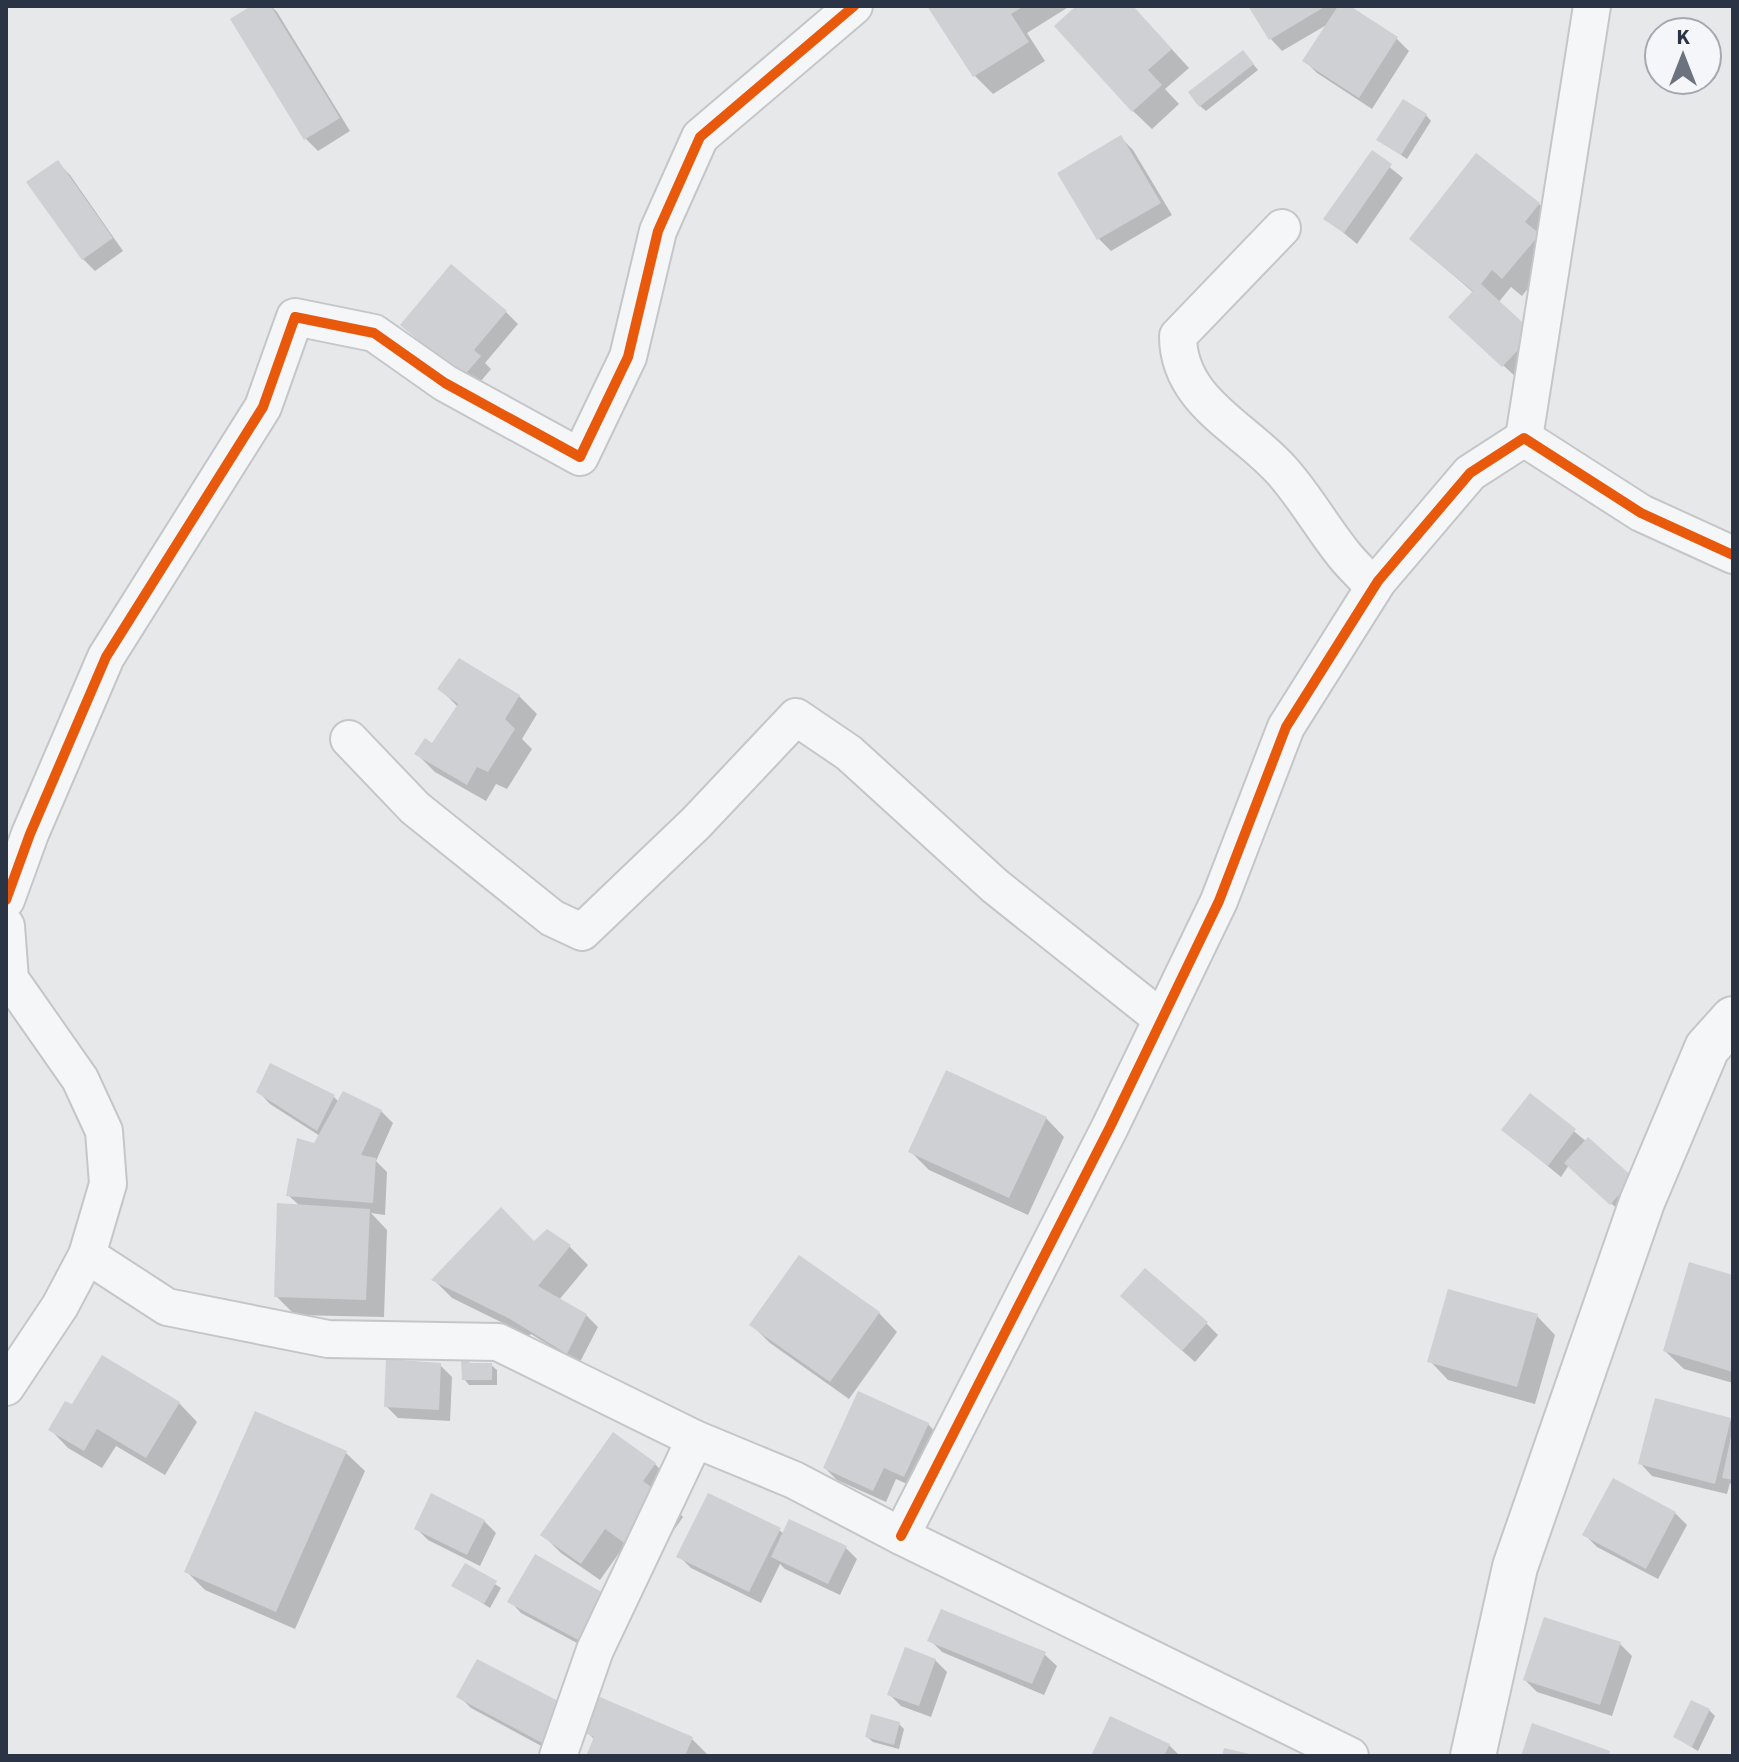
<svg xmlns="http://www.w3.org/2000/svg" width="1739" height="1762" viewBox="0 0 1739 1762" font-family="'Source Sans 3',sans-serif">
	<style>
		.shadow { fill: #0003 }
		.building { fill: #ced0d3 }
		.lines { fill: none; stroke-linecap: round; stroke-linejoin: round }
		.minor-casing { stroke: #c4c6c8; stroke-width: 40 }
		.tertiary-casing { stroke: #c4c6c8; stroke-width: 48 }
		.minor { stroke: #f5f6f7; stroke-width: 36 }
		.tertiary { stroke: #f5f6f7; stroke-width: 44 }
		.cycleway-casing { stroke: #f4f6f9; stroke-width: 15 }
		.cycleway { stroke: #e8590c; stroke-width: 10 }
	</style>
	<rect width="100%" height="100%" fill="#e6e8ea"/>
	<g class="shadow">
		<path d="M 255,6 L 271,6 L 277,12 L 350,131 L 318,151 L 306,139 Z"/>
		<path d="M 929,6 L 1070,6 L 1027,33 L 1045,61 L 993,94 L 975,76 Z"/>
		<path d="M 1079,6 L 1132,6 L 1189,68 L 1165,89 L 1179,104 L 1152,129 L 1133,111 Z"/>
		<path d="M 1254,6 L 1358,6 L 1352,9 L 1397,39 L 1409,51 L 1372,109 L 1317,73 L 1305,61 L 1330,23 L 1282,51 L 1270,38 Z"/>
		<path d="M 1248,58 L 1258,70 L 1206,111 L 1200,106 Z"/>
		<path d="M 1426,115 L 1431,121 L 1407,159 L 1379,140 Z"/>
		<path d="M 1121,138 L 1133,150 L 1172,215 L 1111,251 L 1099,239 Z"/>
		<path d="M 1372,153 L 1403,178 L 1357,244 L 1326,218 Z"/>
		<path d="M 1477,155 L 1539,204 L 1557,222 L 1557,253 L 1522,296 L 1511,287 L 1498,303 L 1532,334 L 1516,377 L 1463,329 L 1474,293 L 1411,239 Z"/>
		<path d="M 58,163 L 70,175 L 123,251 L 95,271 L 83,259 Z"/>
		<path d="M 506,312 L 518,324 L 485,363 L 491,369 L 476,387 L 403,325 Z"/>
		<path d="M 440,689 L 519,696 L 537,714 L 522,739 L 532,749 L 507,789 L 496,784 L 486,801 L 435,772 L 417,754 L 433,746 L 458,707 Z"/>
		<path d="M 258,1091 L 334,1097 L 339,1102 L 381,1111 L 393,1123 L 376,1161 L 387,1172 L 385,1215 L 371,1213 L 387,1230 L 384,1317 L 295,1315 L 276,1296 L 300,1206 L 288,1195 L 320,1136 L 270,1104 Z"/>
		<path d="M 1530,1095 L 1633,1180 L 1624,1215 L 1569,1165 L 1561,1177 L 1504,1130 Z"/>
		<path d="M 1046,1118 L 1064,1137 L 1028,1215 L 929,1170 L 911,1152 Z"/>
		<path d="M 547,1232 L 570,1247 L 588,1265 L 559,1300 L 586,1315 L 598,1327 L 579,1364 L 531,1334 L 529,1336 L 452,1298 L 434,1280 L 534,1244 Z"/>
		<path d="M 800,1258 L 879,1313 L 897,1332 L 849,1399 L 770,1343 L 752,1325 Z"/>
		<path d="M 1733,1278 L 1733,1383 L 1684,1369 L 1665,1351 Z"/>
		<path d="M 1134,1308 L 1206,1323 L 1218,1335 L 1195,1362 Z"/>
		<path d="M 1537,1316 L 1555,1335 L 1535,1404 L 1448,1380 L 1430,1361 Z"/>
		<path d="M 440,1365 L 452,1377 L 450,1421 L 398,1418 L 386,1406 Z"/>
		<path d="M 472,1365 L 491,1365 L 497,1370 L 497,1385 L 469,1385 L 464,1379 Z"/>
		<path d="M 179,1403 L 197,1422 L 165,1475 L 116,1446 L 102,1468 L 68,1448 L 50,1429 L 72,1407 Z"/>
		<path d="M 256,1414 L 346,1453 L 365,1471 L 295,1629 L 205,1590 L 187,1572 Z"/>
		<path d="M 1730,1420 L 1733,1422 L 1733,1486 L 1730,1483 L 1727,1494 L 1652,1476 L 1640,1463 Z"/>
		<path d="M 928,1424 L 940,1437 L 916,1488 L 896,1479 L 886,1502 L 837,1480 L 825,1468 Z"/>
		<path d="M 655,1464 L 673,1483 L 665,1499 L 683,1517 L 650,1564 L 624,1546 L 600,1580 L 561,1553 L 543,1535 Z"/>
		<path d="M 1675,1513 L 1687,1525 L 1658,1579 L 1597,1547 L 1585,1535 Z"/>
		<path d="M 484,1521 L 496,1533 L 480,1566 L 428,1540 L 416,1528 Z"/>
		<path d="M 779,1530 L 784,1534 L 845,1547 L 857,1559 L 840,1595 L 785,1569 L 780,1564 L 761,1603 L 691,1568 L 679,1556 Z"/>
		<path d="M 466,1566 L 501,1588 L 490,1608 L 454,1585 Z"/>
		<path d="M 604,1596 L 592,1651 L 521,1613 L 510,1601 Z"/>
		<path d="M 930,1640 L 1044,1654 L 1057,1666 L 1044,1695 L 942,1652 Z"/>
		<path d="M 1620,1644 L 1632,1656 L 1612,1716 L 1537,1692 L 1525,1680 Z"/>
		<path d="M 935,1660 L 947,1672 L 931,1717 L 901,1706 L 889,1694 Z"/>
		<path d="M 478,1661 L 558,1755 L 471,1708 L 459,1696 Z"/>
		<path d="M 1709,1710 L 1715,1716 L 1698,1751 L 1675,1737 Z"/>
		<path d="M 899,1724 L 904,1729 L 899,1749 L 873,1742 L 867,1737 Z"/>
		<path d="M 587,1732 L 692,1739 L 709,1756 L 588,1756 L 595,1740 Z"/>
		<path d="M 1169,1745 L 1180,1756 L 1093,1756 Z"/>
	</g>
	<g class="building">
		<path d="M 251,6 L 271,6 L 340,118 L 304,140 L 230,19 Z"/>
		<path d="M 927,6 L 1024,6 L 1011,14 L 1029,42 L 973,77 Z"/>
		<path d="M 1076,6 L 1133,6 L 1172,49 L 1148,70 L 1162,85 L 1132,112 L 1054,26 Z"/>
		<path d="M 1248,6 L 1326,6 L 1269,40 Z"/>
		<path d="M 1338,6 L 1350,6 L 1398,37 L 1359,98 L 1302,61 Z"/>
		<path d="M 1243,50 L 1254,64 L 1199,107 L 1188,92 Z"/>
		<path d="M 1403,99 L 1427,114 L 1401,155 L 1376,140 Z"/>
		<path d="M 1121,135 L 1161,203 L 1097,240 L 1057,173 Z"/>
		<path d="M 1372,150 L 1392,164 L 1344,233 L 1323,219 Z"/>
		<path d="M 1476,153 L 1540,203 L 1525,222 L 1540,234 L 1502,279 L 1492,270 L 1481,284 L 1534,333 L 1502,367 L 1448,317 L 1473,291 L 1409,239 Z"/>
		<path d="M 58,160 L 113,238 L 82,260 L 26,182 Z"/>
		<path d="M 451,264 L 507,311 L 474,350 L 481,356 L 463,377 L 400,325 Z"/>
		<path d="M 459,658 L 520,695 L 505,719 L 515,729 L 488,772 L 477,767 L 467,785 L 414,754 L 425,738 L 432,743 L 458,704 L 437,689 Z"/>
		<path d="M 270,1063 L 335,1095 L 317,1131 L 256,1092 Z"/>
		<path d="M 946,1070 L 1047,1117 L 1009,1198 L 908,1152 Z"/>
		<path d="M 343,1091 L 382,1110 L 361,1155 L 376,1158 L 373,1203 L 286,1196 L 297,1138 L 314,1143 Z"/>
		<path d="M 1530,1093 L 1576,1129 L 1548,1166 L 1501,1130 Z"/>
		<path d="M 1588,1137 L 1634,1178 L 1610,1205 L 1564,1163 Z"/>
		<path d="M 277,1203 L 370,1209 L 366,1300 L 274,1297 Z"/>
		<path d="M 501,1207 L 534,1241 L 547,1229 L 571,1245 L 538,1286 L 587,1314 L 567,1354 L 510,1319 L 431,1280 Z"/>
		<path d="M 799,1255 L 880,1312 L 830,1382 L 749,1325 Z"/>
		<path d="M 1689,1262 L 1733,1275 L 1733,1372 L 1663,1351 Z"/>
		<path d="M 1145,1268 L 1208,1322 L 1182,1351 L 1120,1296 Z"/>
		<path d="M 1448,1289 L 1538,1314 L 1517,1387 L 1427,1362 Z"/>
		<path d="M 102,1355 L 180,1402 L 146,1458 L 97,1429 L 84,1451 L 48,1430 L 65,1401 L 72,1404 Z"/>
		<path d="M 386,1359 L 441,1363 L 439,1410 L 384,1407 Z"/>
		<path d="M 461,1359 L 468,1359 L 470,1363 L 492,1363 L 492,1380 L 462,1380 Z"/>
		<path d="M 858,1391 L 929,1423 L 904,1477 L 884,1468 L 873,1491 L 823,1468 Z"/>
		<path d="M 1655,1398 L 1731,1418 L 1715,1484 L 1638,1464 Z"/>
		<path d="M 255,1411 L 347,1451 L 276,1612 L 184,1572 Z"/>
		<path d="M 613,1432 L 656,1463 L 643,1481 L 666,1498 L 630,1547 L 605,1529 L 581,1564 L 540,1535 Z"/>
		<path d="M 1732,1432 L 1733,1432 L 1733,1480 L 1722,1478 Z"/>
		<path d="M 1613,1478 L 1676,1512 L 1646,1569 L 1582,1535 Z"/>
		<path d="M 431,1493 L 485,1520 L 467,1555 L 414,1529 Z"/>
		<path d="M 708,1493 L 781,1528 L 749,1592 L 676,1557 Z"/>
		<path d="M 789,1519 L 847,1546 L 828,1584 L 771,1557 Z"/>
		<path d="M 535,1554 L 605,1594 L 580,1641 L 507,1602 Z"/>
		<path d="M 465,1563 L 497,1581 L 484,1604 L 451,1586 Z"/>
		<path d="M 941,1609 L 1046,1652 L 1032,1684 L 927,1641 Z"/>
		<path d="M 1544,1617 L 1621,1642 L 1600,1705 L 1523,1680 Z"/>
		<path d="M 905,1647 L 936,1659 L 919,1706 L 887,1695 Z"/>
		<path d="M 477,1659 L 568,1706 L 546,1745 L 456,1697 Z"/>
		<path d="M 600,1697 L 693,1737 L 685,1756 L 586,1756 L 594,1737 L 584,1732 Z"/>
		<path d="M 1691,1700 L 1710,1709 L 1692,1747 L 1673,1737 Z"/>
		<path d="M 871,1714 L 900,1722 L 894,1745 L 865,1737 Z"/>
		<path d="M 1110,1716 L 1170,1744 L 1164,1756 L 1091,1756 Z"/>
		<path d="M 1532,1723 L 1610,1751 L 1609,1756 L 1521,1756 Z"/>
		<path d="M 1224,1748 L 1254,1755 L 1253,1756 L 1222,1756 Z"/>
	</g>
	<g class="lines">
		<defs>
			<g id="minor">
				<path d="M 1282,228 L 1178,336 C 1178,402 1245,428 1283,472 C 1306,498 1323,529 1345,556 C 1354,567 1365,577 1374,587"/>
				<path d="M 1524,438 L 1592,6"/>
				<path d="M 349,739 L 415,808 L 552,918 L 582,932 L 696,823 L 796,717 L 849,753 L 995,886 L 1162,1019"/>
				<path d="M 6,900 L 30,834 L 106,657 L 263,407 L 295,317 L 374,333 L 445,383 L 580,457 L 628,357 L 658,231 L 700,137 L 854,6"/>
				<path d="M 6,926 L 10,979 L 80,1079 L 104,1131 L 108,1184 L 87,1255 L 60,1306 L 6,1387"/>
				<path d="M 87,1255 L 167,1307 L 328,1339 L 498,1342 L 695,1439 L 794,1480 L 901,1536 L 1350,1756"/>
				<path d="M 901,1536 L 1110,1127 L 1219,901 L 1286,727 L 1378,581 L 1470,473 L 1524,438 L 1641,513 L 1733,555"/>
				<path d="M 558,1756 L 595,1650 L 695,1439"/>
			</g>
			<path id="tertiary" d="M 1473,1756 L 1515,1567 L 1642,1202 L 1707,1048 L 1733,1019"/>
		</defs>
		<use href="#minor" class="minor-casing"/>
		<use href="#tertiary" class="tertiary-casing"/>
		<use href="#minor" class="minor"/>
		<use href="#tertiary" class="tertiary"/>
		<defs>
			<g id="cycleway">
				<path d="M 6,900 L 30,834 L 106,657 L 263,407 L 295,317 L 374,333 L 445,383 L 580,457 L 628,357 L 658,231 L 700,137 L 854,6"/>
				<path d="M 901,1536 L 1110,1127 L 1219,901 L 1286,727 L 1378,581 L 1470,473 L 1524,438 L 1641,513 L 1733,555"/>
			</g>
		</defs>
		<use href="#cycleway" class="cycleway-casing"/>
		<use href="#cycleway" class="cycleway"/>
	</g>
	<rect width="1739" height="1762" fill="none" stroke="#2b3445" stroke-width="16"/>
	<g transform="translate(1683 56)"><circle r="38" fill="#f4f6f9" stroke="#a4a8b1" stroke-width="2"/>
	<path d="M0-6L14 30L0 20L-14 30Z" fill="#6c737f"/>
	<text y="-12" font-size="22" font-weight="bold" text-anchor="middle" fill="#2b3445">K</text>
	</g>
</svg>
